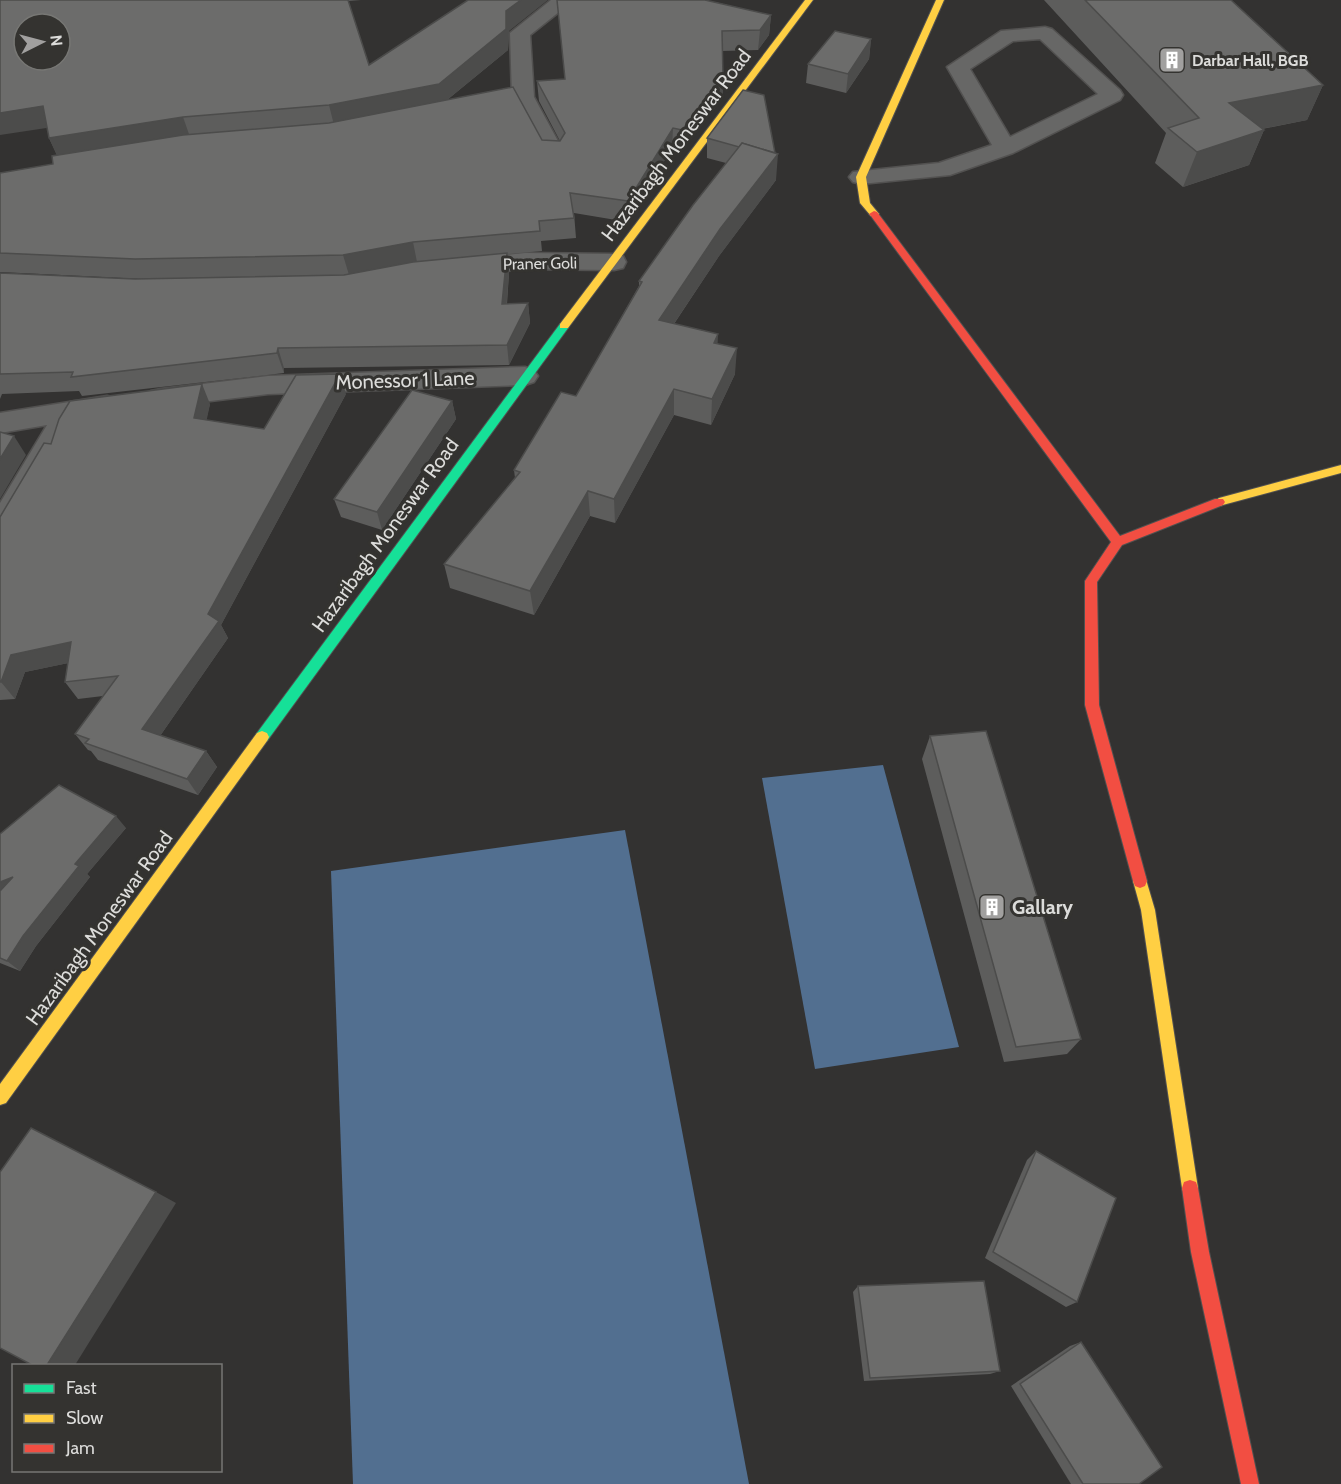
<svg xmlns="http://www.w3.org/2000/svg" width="1341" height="1484" viewBox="0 0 1341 1484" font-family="Cabin,sans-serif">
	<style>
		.water { fill: #526f90 }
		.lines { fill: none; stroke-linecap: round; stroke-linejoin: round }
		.street-casing { stroke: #525150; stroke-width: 3 }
		.fast-casing { stroke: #525150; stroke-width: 2 }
		.slow-casing { stroke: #525150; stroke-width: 2 }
		.jam-casing { stroke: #525150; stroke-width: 2 }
		.street { fill: #676766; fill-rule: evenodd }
		.fast { fill: #16e098; fill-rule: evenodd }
		.slow { fill: #ffcf43; fill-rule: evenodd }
		.jam { fill: #f24e42; fill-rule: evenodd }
		.wall { fill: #5d5d5c }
		.shaded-wall { fill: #4c4c4b }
		.building { fill: #6c6c6b; stroke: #4c4c4b; stroke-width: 1.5; fill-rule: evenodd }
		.labels { text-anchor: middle; stroke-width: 6; stroke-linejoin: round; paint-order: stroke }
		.far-poi-label { font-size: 16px; font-weight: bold; fill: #dcdcda; stroke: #343330; text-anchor: start }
		.far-street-label { font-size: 16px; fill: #dcdcda; stroke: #343330 }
		.street-label { font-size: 20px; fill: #dcdcda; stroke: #343330 }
		.poi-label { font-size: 20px; font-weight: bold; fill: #dcdcda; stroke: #343330; text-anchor: start }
	</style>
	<rect width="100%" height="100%" fill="#333231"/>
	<g class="water">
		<path d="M 883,765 L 959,1047 L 815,1069 L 762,778 Z"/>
		<path d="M 625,830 L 749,1484 L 353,1484 L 331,871 Z"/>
	</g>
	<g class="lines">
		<defs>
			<g id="street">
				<path d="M 551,0 L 574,0 L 530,35 L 534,97 L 565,154 L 562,159 L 546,159 L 543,154 L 512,97 L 510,33 Z"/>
				<path d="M 1045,27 L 1052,29 L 1120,90 L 1123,95 L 1120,100 L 1013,153 L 950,175 L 861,184 L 853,182 L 849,177 L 853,172 L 939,163 L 992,145 L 947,67 L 1001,31 ZM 1040,39 L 1098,94 L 1010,137 L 970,69 L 1013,41 Z"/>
				<path d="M 525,253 L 614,254 L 623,256 L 626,262 L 623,268 L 614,270 L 525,269 L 463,275 L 454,273 L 451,267 L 454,261 L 463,259 Z"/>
				<path d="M 525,367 L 534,370 L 538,376 L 534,382 L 525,385 L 268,394 L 161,407 L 151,405 L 147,398 L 151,391 L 161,389 L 268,376 Z"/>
				<path d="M 107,396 L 117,398 L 121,405 L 117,412 L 78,419 L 10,536 L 0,539 L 0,503 L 47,425 L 0,433 L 0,413 Z"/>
			</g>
			<path id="fast" d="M 564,323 L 568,324 L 568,328 L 267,741 L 257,741 L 255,737 L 257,733 L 560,324 Z"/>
			<g id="slow">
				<path d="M 805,0 L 813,0 L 568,328 L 560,328 L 560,324 Z"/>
				<path d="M 936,0 L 944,0 L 866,177 L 870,203 L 879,214 L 877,216 L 871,216 L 860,203 L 856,177 Z"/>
				<path d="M 1341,465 L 1341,473 L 1219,506 L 1213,502 L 1219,498 Z"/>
				<path d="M 262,731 L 267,733 L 269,737 L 267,741 L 6,1103 L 0,1105 L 0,1084 L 257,733 Z"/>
				<path d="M 1140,874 L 1145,876 L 1155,910 L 1198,1188 L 1196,1194 L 1190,1196 L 1184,1194 L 1182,1188 L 1141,910 L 1133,881 L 1135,876 Z"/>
			</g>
			<g id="jam">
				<path d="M 874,211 L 877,212 L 1120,536 L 1215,499 L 1223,499 L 1225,502 L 1223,505 L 1122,545 L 1097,582 L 1099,705 L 1147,881 L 1145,886 L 1140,888 L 1135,886 L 1133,881 L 1085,705 L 1085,581 L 1111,542 L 871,216 L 869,214 Z"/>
				<path d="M 1190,1180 L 1196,1182 L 1198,1188 L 1209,1252 L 1259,1484 L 1241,1484 L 1191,1252 L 1182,1188 L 1184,1182 Z"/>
			</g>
		</defs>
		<use href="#street" class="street-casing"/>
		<use href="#fast" class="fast-casing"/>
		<use href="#slow" class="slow-casing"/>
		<use href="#jam" class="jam-casing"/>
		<use href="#street" class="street"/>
		<use href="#fast" class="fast"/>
		<use href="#slow" class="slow"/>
		<use href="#jam" class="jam"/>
	</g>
	<g class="wall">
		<path d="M 0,0 L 361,0 L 348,1 L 369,65 L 509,31 L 508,50 L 447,100 L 542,140 L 560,141 L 539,101 L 537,81 L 564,79 L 715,2 L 771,15 L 769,35 L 758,50 L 722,51 L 723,77 L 723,97 L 682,151 L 672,148 L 628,222 L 574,213 L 576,238 L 541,241 L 542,251 L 507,254 L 509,273 L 507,304 L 528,303 L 530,323 L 509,365 L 284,368 L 284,373 L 82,396 L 79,391 L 2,394 L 0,399 L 0,273 L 135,279 L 144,279 L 0,272 L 0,173 L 53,164 L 57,155 L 49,138 L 47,127 Z"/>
		<path d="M 1044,0 L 1231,0 L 1323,85 L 1307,120 L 1262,129 L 1264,130 L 1249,165 L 1183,187 L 1155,163 L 1166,133 Z"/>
		<path d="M 871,39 L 869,59 L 846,93 L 806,83 L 808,64 Z"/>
		<path d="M 743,90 L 776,180 L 719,256 L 674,324 L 718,344 L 735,374 L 711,425 L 674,415 L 615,523 L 590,516 L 534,615 L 450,588 L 444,564 L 515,478 L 514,470 L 576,396 L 639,286 L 639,281 L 726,163 L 707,158 L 707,138 Z"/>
		<path d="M 346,394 L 221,625 L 228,638 L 160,736 L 206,751 L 217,767 L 198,795 L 98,760 L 91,751 L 88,750 L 75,734 L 103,696 L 78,699 L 65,682 L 68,663 L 25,672 L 15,699 L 0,700 L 0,517 L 51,444 L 210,404 L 206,420 L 264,429 Z"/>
		<path d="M 452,401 L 456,419 L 382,530 L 341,517 L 334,499 Z"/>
		<path d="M 930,736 L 1081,1039 L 1067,1054 L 1004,1062 L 922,759 Z"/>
		<path d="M 126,828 L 87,874 L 90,877 L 36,946 L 20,971 L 0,963 L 0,834 Z"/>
		<path d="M 1036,1151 L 1077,1302 L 1066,1307 L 985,1258 L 1027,1160 Z"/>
		<path d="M 858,1286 L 1000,1371 L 990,1374 L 864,1381 L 853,1292 Z"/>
		<path d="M 1081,1342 L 1139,1484 L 1071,1484 L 1011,1386 L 1070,1346 Z"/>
	</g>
	<g class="shaded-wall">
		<path d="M 521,0 L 548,0 L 509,31 L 508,50 L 442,104 L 334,125 L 329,105 L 506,11 Z"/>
		<path d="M 771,15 L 769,35 L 758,50 L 760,30 Z"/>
		<path d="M 871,39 L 869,59 L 846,93 L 848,74 Z"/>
		<path d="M 723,77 L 723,97 L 682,151 L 682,130 Z"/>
		<path d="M 1323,85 L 1307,120 L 1215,138 L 1229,103 Z"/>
		<path d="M 43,106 L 53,127 L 0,135 L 0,113 Z"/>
		<path d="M 183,117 L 190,137 L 58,158 L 49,138 Z"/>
		<path d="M 673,128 L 672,148 L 628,222 L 628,201 Z"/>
		<path d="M 1264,130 L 1249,165 L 1183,187 L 1197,152 Z"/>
		<path d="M 778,154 L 776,180 L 719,256 L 659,346 L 659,320 L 720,229 Z"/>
		<path d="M 413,242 L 417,262 L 349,275 L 343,255 Z"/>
		<path d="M 507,253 L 509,273 L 505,324 L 502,304 Z"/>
		<path d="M 528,303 L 530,323 L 509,365 L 507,345 Z"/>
		<path d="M 718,334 L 717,360 L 714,343 Z"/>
		<path d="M 278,348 L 284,368 L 284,373 L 277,353 Z"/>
		<path d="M 737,348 L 735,374 L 711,425 L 712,399 Z"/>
		<path d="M 340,374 L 346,394 L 221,625 L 228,638 L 153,746 L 142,729 L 208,614 Z"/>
		<path d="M 202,384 L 210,404 L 203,438 L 194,418 Z"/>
		<path d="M 674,389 L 674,415 L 615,523 L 614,499 Z"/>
		<path d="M 452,401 L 456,419 L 382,530 L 377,512 Z"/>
		<path d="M 14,436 L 26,455 L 0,499 L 0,459 Z"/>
		<path d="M 588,491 L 590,516 L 534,615 L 530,591 Z"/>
		<path d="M 71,642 L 83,660 L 25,672 L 15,699 L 1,682 L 11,655 Z"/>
		<path d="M 206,751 L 217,767 L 198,795 L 187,779 Z"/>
		<path d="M 116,816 L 126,828 L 87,874 L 90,877 L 36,946 L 20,971 L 7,961 L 23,936 L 75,864 Z"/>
		<path d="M 13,877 L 0,899 L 0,882 Z"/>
		<path d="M 156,1192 L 176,1203 L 75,1365 L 47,1365 Z"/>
	</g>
	<g class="building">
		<path d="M 0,0 L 348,0 L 369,65 L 468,0 L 521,0 L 506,11 L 506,29 L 439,84 L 329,105 L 183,117 L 49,138 L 43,106 L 0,113 ZM 24,24 L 60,24 L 60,60 L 24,60 Z"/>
		<path d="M 557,0 L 705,0 L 771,15 L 760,30 L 722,31 L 723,77 L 682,130 L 673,128 L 628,201 L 570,193 L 574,218 L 539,221 L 540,231 L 413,242 L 343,255 L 135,259 L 0,253 L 0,173 L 53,164 L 52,156 L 183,135 L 329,123 L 513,87 L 542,140 L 560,141 L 565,133 L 537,81 L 565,79 Z"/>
		<path d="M 1085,0 L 1231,0 L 1323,85 L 1229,103 L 1264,130 L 1197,152 L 1168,128 L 1199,118 Z"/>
		<path d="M 835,31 L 871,39 L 848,74 L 808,64 Z"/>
		<path d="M 743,90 L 764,95 L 775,153 L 742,143 L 739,147 L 707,138 Z"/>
		<path d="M 742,143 L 778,154 L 720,229 L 659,320 L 718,334 L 714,343 L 737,348 L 712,399 L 674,389 L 614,499 L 588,491 L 530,591 L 444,564 L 520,472 L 514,470 L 561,392 L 576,396 L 642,282 L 639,281 L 693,205 Z"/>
		<path d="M 507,253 L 502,304 L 528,303 L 507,345 L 278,348 L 277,353 L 71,377 L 73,372 L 0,374 L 0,273 L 135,279 L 344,275 L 413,262 Z"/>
		<path d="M 340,374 L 208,614 L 219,621 L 142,729 L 206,751 L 187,779 L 85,743 L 89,739 L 75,734 L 118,676 L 65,682 L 71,642 L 11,655 L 1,682 L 0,682 L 0,517 L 44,443 L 51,444 L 59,419 L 70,401 L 202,384 L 194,418 L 264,429 L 296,375 Z"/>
		<path d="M 412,390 L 452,401 L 377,512 L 334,499 Z"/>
		<path d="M 0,432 L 14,436 L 0,459 Z"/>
		<path d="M 986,731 L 1081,1039 L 1016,1047 L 930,736 Z"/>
		<path d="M 59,785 L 116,816 L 75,864 L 79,866 L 23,936 L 7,961 L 0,958 L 0,891 L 13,877 L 0,882 L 0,834 Z"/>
		<path d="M 31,1128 L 156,1192 L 47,1365 L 32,1365 L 0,1348 L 0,1172 Z"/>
		<path d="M 1036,1151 L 1116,1198 L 1077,1302 L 993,1252 Z"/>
		<path d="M 984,1281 L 1000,1371 L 870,1378 L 858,1286 Z"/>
		<path d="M 1081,1342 L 1162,1467 L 1139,1484 L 1083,1484 L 1020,1384 Z"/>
	</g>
	<defs>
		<symbol id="building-square" viewBox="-11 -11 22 22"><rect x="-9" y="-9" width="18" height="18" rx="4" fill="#a1a09f" stroke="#343330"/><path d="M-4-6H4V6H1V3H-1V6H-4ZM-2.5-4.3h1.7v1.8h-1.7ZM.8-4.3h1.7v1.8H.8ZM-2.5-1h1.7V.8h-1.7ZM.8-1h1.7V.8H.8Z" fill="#fff"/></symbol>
	</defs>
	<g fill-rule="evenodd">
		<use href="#building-square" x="1157" y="45" width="30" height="30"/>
		<use href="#building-square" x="977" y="892" width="30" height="30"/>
	</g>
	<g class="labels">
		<g class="far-poi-label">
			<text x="1192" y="66">Darbar Hall, BGB</text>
		</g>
		<g class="far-street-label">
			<text transform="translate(540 263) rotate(-1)" y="6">Praner Goli</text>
		</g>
		<g class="street-label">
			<text transform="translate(676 145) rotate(-53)" y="7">Hazaribagh Moneswar Road</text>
			<text transform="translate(405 380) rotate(-2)" y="7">Monessor 1 Lane</text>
			<text transform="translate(385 535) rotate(-54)" y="7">Hazaribagh Moneswar Road</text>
			<text transform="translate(99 928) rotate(-54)" y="7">Hazaribagh Moneswar Road</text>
		</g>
		<g class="poi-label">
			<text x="1012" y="914">Gallary</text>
		</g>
	</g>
	<rect x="12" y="1364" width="210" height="108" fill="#343330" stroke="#777774" stroke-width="1.5"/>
	<rect x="24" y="1384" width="30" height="9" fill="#16e098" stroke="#777774" stroke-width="1.5"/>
	<text x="66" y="1394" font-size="18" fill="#dcdcda">Fast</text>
	<rect x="24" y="1414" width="30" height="9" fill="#ffcf43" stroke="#777774" stroke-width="1.5"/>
	<text x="66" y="1424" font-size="18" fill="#dcdcda">Slow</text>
	<rect x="24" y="1444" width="30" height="9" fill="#f24e42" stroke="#777774" stroke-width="1.5"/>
	<text x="66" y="1454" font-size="18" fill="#dcdcda">Jam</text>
	<g transform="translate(42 42) rotate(84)"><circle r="28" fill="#343330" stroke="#777774" stroke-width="1.5"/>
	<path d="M0-4.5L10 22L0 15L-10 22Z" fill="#a1a09f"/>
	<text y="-9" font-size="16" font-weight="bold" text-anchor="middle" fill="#dcdcda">N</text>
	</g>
</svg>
